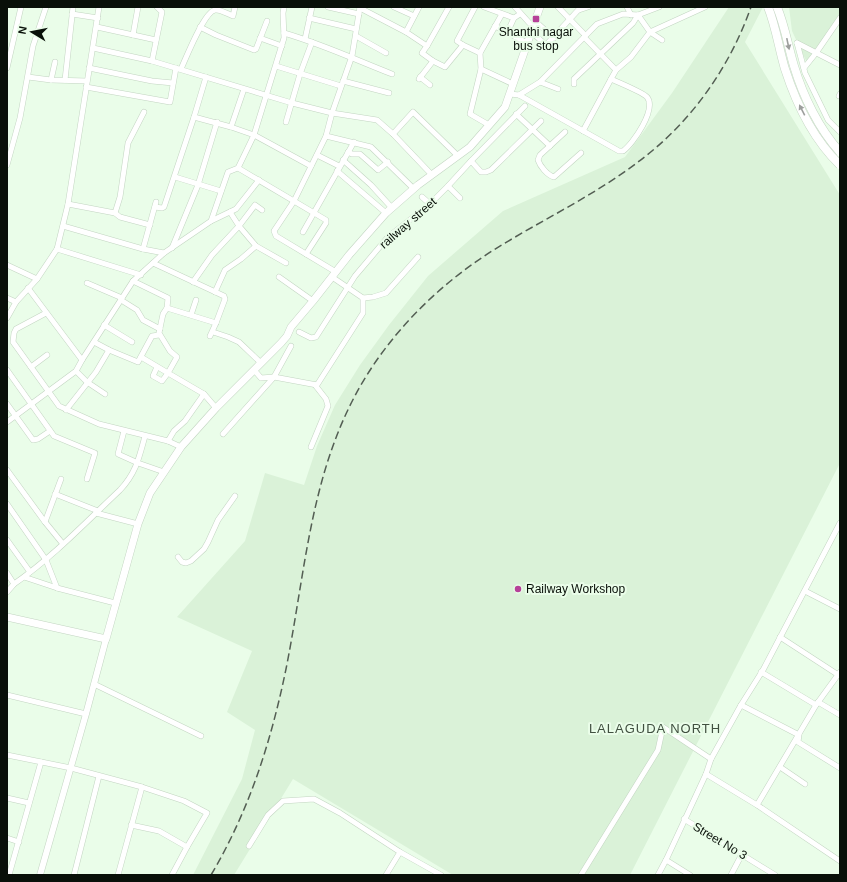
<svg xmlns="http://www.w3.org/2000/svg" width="847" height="882" viewBox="0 0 847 882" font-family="Arial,sans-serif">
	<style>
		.built { fill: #daf2d8 }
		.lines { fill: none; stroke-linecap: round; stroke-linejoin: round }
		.minor-casing { stroke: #c3d5c2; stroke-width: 6 }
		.tertiary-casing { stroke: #c3d5c2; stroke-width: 7 }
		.secondary-casing { stroke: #c3d5c2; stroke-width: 8 }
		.minor { stroke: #fff; stroke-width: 5 }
		.tertiary { stroke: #fff; stroke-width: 6 }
		.secondary { stroke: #fff; stroke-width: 7 }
		.rail { stroke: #535e53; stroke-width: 1.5; stroke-dasharray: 8 4; stroke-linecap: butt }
		.primary-bridge-casing { stroke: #c3d5c2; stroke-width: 9; stroke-linecap: butt }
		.primary-bridge { stroke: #fff; stroke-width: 8 }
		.oneway { fill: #9d9f9d }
		.poi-dot { fill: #b64199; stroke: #eafde9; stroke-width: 1.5 }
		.labels { text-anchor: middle; stroke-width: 4; stroke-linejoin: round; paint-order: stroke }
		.poi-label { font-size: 12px; fill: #091009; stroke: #eafde9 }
		.street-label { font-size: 12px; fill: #091009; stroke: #eafde9 }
		.neighbourhood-label { font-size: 13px; letter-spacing: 1px; fill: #415040; stroke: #eafde9 }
	</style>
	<rect width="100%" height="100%" fill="#eafde9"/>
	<g class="built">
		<path d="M 729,7 L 763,7 L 745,42 L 840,195 L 840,463 L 630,875 L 453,875 L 293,779 L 234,875 L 193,875 L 242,779 L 255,730 L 227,712 L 252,651 L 177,617 L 245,541 L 265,473 L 304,485 L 317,446 L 335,405 L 360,365 L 389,325 L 428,276 L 503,211 L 625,157 L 672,93 Z"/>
		<path d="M 789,7 L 840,7 L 840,23 L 808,65 L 792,31 Z"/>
	</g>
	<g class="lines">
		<defs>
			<g id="minor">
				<path d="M 328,7 L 359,14"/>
				<path d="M 394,7 L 414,16"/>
				<path d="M 449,7 L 427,46 L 422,53 L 433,61 L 445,67 L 463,45"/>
				<path d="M 475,7 L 457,41 L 463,45 L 480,53"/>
				<path d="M 484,7 L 514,18 L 520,14"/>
				<path d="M 515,7 L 533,27 L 536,36 L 546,45 L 581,7"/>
				<path d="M 558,7 L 585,35"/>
				<path d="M 627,7 L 631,15"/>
				<path d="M 360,8 L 406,32 L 427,46"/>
				<path d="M 579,10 L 588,7"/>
				<path d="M 72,14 L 98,18"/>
				<path d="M 309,18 L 356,29"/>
				<path d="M 535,21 L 554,38"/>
				<path d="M 495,26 L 527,43"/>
				<path d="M 97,27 L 156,40"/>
				<path d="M 200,27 L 216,35 L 254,50 L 256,49 L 267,21"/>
				<path d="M 406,32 L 419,7"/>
				<path d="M 284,33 C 322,44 356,60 392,74"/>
				<path d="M 507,33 L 514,18"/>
				<path d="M 133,35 L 138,7"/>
				<path d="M 356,36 L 386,53"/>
				<path d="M 584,37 L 616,70 L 631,57 L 650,32 L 662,40"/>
				<path d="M 260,38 L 282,46"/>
				<path d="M 305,39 L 312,7"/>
				<path d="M 797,43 L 805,73 L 828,120 L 840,132"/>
				<path d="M 797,43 L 840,65"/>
				<path d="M 93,48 L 152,61 L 292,103 L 332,113 L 377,120 L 393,134 L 432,175"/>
				<path d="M 152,61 L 162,12 L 157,7"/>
				<path d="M 276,66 L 341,86"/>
				<path d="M 7,68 L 21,7"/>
				<path d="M 89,68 L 152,81 L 173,83"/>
				<path d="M 804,68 L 816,53 L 840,18"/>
				<path d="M 181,69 C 186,58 204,12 215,10 C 220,9 228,14 233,16 L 235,7"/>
				<path d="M 481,69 L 513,84"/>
				<path d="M 28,77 L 51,80 L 87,81"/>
				<path d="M 420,77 L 430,85"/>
				<path d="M 419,79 L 433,61"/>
				<path d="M 51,80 L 55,62"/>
				<path d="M 65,80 L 73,7"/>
				<path d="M 343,81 L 389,93"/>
				<path d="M 540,82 L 558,89"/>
				<path d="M 574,84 L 574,79 L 633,23 L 638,15 L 650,32 L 705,7"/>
				<path d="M 86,87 L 170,102 L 176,68"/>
				<path d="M 510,94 L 519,95 L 619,151 L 623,151 C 633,144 657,109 647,97 C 644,93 618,82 611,79 L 616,70"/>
				<path d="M 519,95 L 540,82 L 597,24 L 623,14 L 638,15 L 659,7"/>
				<path d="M 839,96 L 840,94"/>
				<path d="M 516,114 L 550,146"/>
				<path d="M 194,117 L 231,127 L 254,135 L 311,166"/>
				<path d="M 286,122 L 300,74 L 312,42"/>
				<path d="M 489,125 L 470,114 L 481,69 L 480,53 L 502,14"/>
				<path d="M 231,127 L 244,89"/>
				<path d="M 583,131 L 611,79"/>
				<path d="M 565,132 L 540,155 L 538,160 C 540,166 547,175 554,177 L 581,153"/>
				<path d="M 393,134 L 413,112 L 458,156"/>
				<path d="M 326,136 L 371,147 L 414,189"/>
				<path d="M 348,152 L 352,154 L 360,154 L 378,170 L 388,162"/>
				<path d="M 317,155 L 339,166"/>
				<path d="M 343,160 L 371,185 L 392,208"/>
				<path d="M 471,161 L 481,172 L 486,172 L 491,170 L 541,121"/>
				<path d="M 7,165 L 20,118 L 33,46 L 46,7"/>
				<path d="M 238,168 L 326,220 L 326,223 L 306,254"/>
				<path d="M 337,171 L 386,213"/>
				<path d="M 175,177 L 221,191"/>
				<path d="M 448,186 L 460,198"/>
				<path d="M 422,197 L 430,204"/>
				<path d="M 68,204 L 115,213 L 120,217 L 150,225"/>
				<path d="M 155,207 L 162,208 L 164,207 L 194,117 L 206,77"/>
				<path d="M 230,212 L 239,226 L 256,246 L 286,263"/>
				<path d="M 115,213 L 120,197 L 128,143 L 144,112"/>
				<path d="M 211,221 L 228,172 L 238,168 L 254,135 L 284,38 L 283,13 L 284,7"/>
				<path d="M 63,226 L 143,249 L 164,253"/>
				<path d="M 303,232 L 354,142"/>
				<path d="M 172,248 L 198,185 L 217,122"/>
				<path d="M 57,249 L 141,275"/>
				<path d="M 143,249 L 156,202"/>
				<path d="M 153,263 L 224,296 L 225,299 L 216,323 L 210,336"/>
				<path d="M 7,265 L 37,279"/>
				<path d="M 336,272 L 276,236 L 274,231 L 294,201 L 326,136 L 332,113 L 352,56 L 360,7"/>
				<path d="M 279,277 L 313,301"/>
				<path d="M 332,277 L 363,298 L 373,297 L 386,293 L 418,257"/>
				<path d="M 133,281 L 168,298 L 167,308 L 163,314 L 159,333 L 170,351 L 177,357 L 168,373 L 204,394"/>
				<path d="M 193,282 L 212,255 L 239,226 L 255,205 L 262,210"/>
				<path d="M 87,283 L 122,298"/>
				<path d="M 28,288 L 82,360"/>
				<path d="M 215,292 L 225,270 L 241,259 L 256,246"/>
				<path d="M 7,298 L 16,302"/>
				<path d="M 121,300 L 137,310 L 143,320 L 160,329"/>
				<path d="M 167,308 L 216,323"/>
				<path d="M 46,313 L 16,329 L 14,333 L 13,342 L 59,406 L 99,424 L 168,441 L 181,447"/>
				<path d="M 191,315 L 196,300"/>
				<path d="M 7,318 L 16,302 L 37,279 L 57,249 L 68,204 L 99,7"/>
				<path d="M 104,325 L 132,342"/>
				<path d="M 213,332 L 228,337 L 239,342 L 261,363"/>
				<path d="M 299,332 L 311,338 L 316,337 L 355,276 L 388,237 L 430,204 L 448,186 L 471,161 L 525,106"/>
				<path d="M 94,342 L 109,350 L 138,362 L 152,336 L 159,335"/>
				<path d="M 141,357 L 168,373 L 162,381 L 153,376 L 157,367"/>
				<path d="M 31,367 L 47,355"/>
				<path d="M 7,370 L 54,436 L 95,453 L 87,479"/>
				<path d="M 254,370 L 261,378 L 274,377 L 317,385 L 363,313 L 363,298"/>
				<path d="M 76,371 L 87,382 L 105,394"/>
				<path d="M 7,404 L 33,440 L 38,439 L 50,431"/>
				<path d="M 66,410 L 96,372 L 109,350"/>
				<path d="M 7,422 L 76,371 L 82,360 L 133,281 L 164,253 L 211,221 L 236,209 L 259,180"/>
				<path d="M 124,431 L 118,454 L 138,463 L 164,472"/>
				<path d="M 223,434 L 274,377 L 291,346"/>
				<path d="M 168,441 L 174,431 L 185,421 L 204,394 L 216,408"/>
				<path d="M 311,447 L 328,406 L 326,399 L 315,385"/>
				<path d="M 7,470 L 45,522 L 63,544"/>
				<path d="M 55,494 L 98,511"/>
				<path d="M 7,504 L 46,560 L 57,588 L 115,603"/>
				<path d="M 96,513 L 138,524"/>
				<path d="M 45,522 L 61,479"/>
				<path d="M 7,540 L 30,572"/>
				<path d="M 178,557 L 182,562 L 186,563 L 191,561 L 204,549 L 208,542 L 218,520 L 235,496"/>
				<path d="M 7,573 L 14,584 C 53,557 86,522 120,490 C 136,473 139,458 145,436"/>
				<path d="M 24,577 L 57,588"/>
				<path d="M 805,591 L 840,609"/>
				<path d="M 7,592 L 14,584"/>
				<path d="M 780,637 L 840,676"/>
				<path d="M 761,672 L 816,705"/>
				<path d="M 94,684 L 201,736"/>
				<path d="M 7,695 L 86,714"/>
				<path d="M 818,702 L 840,715"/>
				<path d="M 741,705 L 799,735 L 798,742 L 840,768"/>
				<path d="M 7,755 L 71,768 L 142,787 L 118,875"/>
				<path d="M 780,767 L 805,784"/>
				<path d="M 706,774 L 757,805 L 840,861"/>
				<path d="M 142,787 L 184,801 L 207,813 L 187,847 L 172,875"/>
				<path d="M 7,798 L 29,803"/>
				<path d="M 757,805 L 816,705 L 840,672"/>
				<path d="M 684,819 L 775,875"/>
				<path d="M 131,825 L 159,831 L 187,847"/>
				<path d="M 7,838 L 19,842"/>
				<path d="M 249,846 L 268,815 L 283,801 L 314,799 L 340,813 L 400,852 L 441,875"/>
				<path d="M 666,860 L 690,875"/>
				<path d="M 9,875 L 41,762"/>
				<path d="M 74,875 L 99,776"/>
				<path d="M 386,875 L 400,852"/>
				<path d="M 581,875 L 658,750 L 663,727 L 711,759"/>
				<path d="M 658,875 L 666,860 L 706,774 L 711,759 L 741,705 L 763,670 L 840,523"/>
				<path d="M 731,875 L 742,854"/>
			</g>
			<path id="tertiary" d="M 40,875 L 86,714 L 106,639"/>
			<path id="secondary" d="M 7,617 L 106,639 L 138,524 L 150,493 L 181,447 L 216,408 L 281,343 L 287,336 L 291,327 L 313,301 L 349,255 L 386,213 L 418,185 L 470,147 L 505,107 L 540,7"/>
		</defs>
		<use href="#minor" class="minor-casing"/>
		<use href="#tertiary" class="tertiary-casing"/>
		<use href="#secondary" class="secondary-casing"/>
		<use href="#minor" class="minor"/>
		<use href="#tertiary" class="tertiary"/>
		<use href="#secondary" class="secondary"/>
		<path class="rail" d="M 211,875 C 249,811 271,742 286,669 C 308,559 311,452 379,357 C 409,315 448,279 492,251 C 543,219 600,193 647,155 C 695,117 731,64 751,7"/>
		<defs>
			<g id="primary-bridge">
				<path d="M 768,7 C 776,27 779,49 785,69 C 796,103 814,140 840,165"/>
				<path d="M 777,7 C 785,26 788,46 794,66 C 803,96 819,129 840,152"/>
			</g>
		</defs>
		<use href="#primary-bridge" class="primary-bridge-casing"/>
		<use href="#primary-bridge" class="primary-bridge"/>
	</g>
	<defs><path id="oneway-solid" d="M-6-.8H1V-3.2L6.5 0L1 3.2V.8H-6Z"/></defs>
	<g class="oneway">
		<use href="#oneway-solid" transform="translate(788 44) rotate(78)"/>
		<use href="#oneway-solid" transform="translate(802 110) rotate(-117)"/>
	</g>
	<g class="poi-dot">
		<rect x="532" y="15" width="8" height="8" rx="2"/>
		<circle cx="518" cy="589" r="4"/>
	</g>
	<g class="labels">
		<g class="poi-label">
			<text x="536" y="36">Shanthi nagar<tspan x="536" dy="14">bus stop</tspan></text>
			<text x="526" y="593" text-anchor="start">Railway Workshop</text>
		</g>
		<g class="street-label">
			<text transform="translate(408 223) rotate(-41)" y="4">railway street</text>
			<text transform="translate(720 841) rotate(31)" y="4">Street No 3</text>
		</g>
		<g class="neighbourhood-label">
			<text x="655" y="733">LALAGUDA NORTH</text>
		</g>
	</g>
	<rect width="847" height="882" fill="none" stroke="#091009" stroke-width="16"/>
	<g transform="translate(32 32) rotate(280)" stroke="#eafde9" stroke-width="3" paint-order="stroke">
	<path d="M0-3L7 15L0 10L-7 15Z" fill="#091009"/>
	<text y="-6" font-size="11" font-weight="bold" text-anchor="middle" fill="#091009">N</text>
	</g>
</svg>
